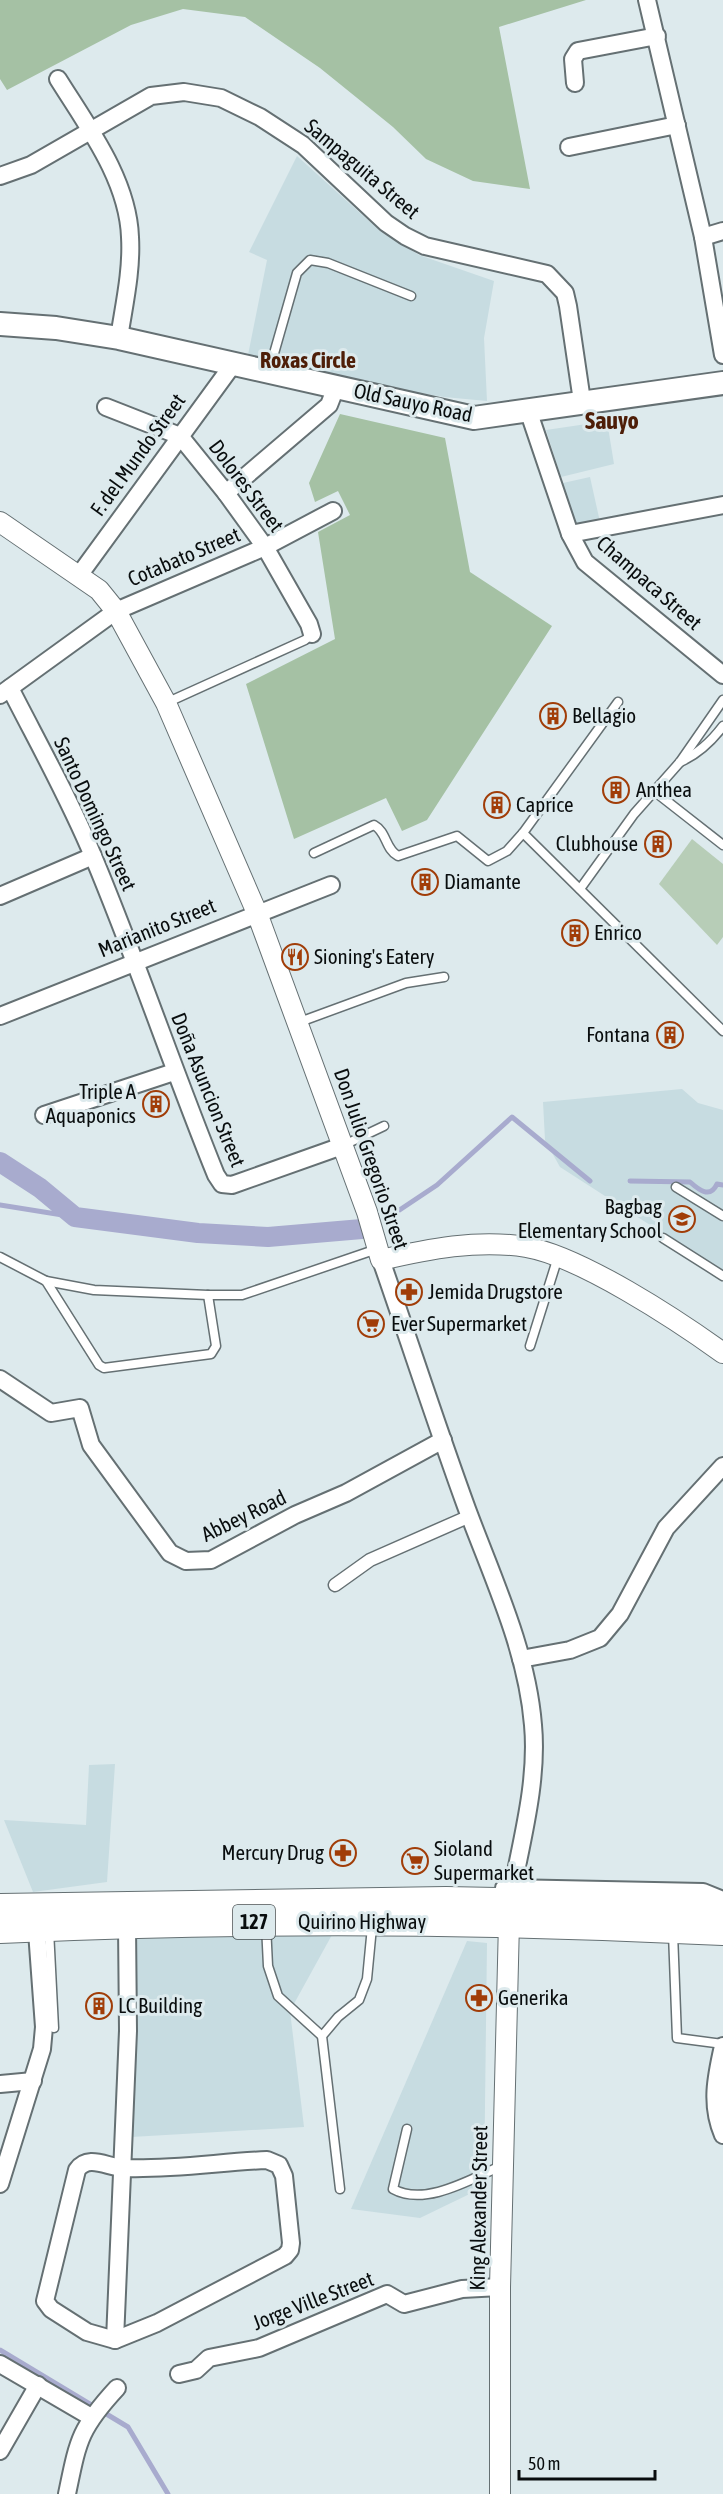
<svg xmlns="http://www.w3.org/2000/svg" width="723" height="2494" viewBox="0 0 723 2494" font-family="'Asap Condensed',sans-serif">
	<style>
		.built { fill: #c7dce1 }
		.green { fill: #b7cdb7 }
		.forest { fill: #a5c1a4 }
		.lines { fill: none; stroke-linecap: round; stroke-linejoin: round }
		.stream { stroke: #a8abce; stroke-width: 5 }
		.canal { stroke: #a8abce; stroke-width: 20 }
		.service-casing { stroke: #657073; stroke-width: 11 }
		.pedestrian-casing { stroke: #657073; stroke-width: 15 }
		.minor-casing { stroke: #657073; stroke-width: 20 }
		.tertiary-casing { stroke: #657073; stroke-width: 22 }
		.secondary-casing { stroke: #657073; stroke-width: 26 }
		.primary-casing { stroke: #657073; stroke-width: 28 }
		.service { stroke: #fff; stroke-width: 8 }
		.pedestrian { stroke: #fff; stroke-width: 12 }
		.minor { stroke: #fff; stroke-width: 16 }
		.tertiary { stroke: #fff; stroke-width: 20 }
		.secondary { stroke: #fff; stroke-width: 22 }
		.primary { stroke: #fff; stroke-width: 26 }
		.labels { text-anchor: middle; stroke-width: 6; stroke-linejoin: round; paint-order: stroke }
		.shield { fill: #ddeaed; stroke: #494f51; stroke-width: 1.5 }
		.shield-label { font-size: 20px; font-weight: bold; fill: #090d0e }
		.street-label { font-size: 21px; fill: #090d0e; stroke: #ddeaed }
		.poi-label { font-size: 21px; fill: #090d0e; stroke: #ddeaed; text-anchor: start }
		.neighbourhood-label { font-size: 22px; font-weight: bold; fill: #4e1e08; stroke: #ddeaed }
		.quarter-label { font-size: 24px; font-weight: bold; fill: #4e1e08; stroke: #ddeaed }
	</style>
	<rect width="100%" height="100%" fill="#ddeaed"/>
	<g class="built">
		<path d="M 297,156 L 380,231 L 419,255 L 494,281 L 484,338 L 487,401 L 444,397 L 325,377 L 248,355 L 267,260 L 249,252 Z"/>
		<path d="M 607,421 L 614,464 L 561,477 L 546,430 Z"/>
		<path d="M 590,477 L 600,522 L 577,526 L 563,483 Z"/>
		<path d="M 682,1089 L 698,1103 L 723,1110 L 723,1272 L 560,1167 L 545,1140 L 543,1102 Z"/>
		<path d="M 115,1764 L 107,1882 L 33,1892 L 4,1820 L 86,1825 L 89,1765 Z"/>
		<path d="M 333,1933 L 290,2011 L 304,2127 L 114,2138 L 118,2028 L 132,2027 L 131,1939 Z"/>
		<path d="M 467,1941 L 487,1943 L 484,2187 L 420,2218 L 351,2209 Z"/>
	</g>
	<path class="green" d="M 692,839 L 723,864 L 723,937 L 717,945 L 659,884 Z"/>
	<g class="forest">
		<path d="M 0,0 L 586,0 L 499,27 L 530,189 L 473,181 L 426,159 L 393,127 L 320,68 L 245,17 L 183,9 L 131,25 L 7,90 L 0,79 Z"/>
		<path d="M 340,414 L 445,438 L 470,572 L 552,626 L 427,820 L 402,831 L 386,798 L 294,839 L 246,684 L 335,639 L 318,532 L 350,515 L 338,491 L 315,502 L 309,483 Z"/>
	</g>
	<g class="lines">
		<g class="stream">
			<path d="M 630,1181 L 690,1182 C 699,1190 710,1199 717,1184 L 723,1185"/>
			<path d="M 0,1205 L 75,1217"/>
			<path d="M 386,1219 L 437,1185 L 512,1117 L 590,1181"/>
			<path d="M 0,2350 L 128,2427 L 168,2494"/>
		</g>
		<path class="canal" d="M 0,1162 L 40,1188 L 75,1217 L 198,1233 L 268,1237 L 362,1229"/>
		<defs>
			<g id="service">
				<path d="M 269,371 L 297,273 L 310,260 L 328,263 L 411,296"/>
				<path d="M 166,703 L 305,640 L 312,634"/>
				<path d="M 680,762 C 698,754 711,742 723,726"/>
				<path d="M 654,791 L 723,845"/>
				<path d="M 523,833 L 723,1031"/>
				<path d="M 314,853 L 374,825 C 387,832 385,849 398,856 L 457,836 L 488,861 L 507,851 L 523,833 L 618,702"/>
				<path d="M 580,889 L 634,814 L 680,762 L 723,700"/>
				<path d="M 297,1023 L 406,983 L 444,977"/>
				<path d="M 342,1146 L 384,1126"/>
				<path d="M 676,1187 L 723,1216"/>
				<path d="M 663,1238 L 723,1276"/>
				<path d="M 0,1257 L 46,1281 L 99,1365 L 104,1368 L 211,1354 L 216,1346 L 208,1295 L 242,1295 L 377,1249"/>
				<path d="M 46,1281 L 94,1290 L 208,1295"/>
				<path d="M 530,1346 L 558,1257"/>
				<path d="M 266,1925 L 268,1966 L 278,1996 L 322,2036"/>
				<path d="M 49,1930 L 54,2028"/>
				<path d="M 673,1933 L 677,2038 L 723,2044"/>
				<path d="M 407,2129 L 393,2189 C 425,2207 471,2179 501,2166"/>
				<path d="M 340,2189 L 322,2036 L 338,2017 L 359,2000 L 367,1979 L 372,1927"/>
			</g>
			<path id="pedestrian" d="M 335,1585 L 370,1560 L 470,1516"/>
			<g id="minor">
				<path d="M 647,0 L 703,237 L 723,355"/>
				<path d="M 58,79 C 88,127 128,180 130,237 C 132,271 124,305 119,338"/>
				<path d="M 575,83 L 573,59 L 578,51 L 657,36"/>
				<path d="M 569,147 L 677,125"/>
				<path d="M 0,176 L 31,165 L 151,96 L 184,92 L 221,98 L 260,117 L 303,145 L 386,223 L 405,236 L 425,246 L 547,274 L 565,293 L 568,306 L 582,401"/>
				<path d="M 703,237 L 723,231"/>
				<path d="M 106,407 L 180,436 L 226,493 L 265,547 L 309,624 L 312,634"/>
				<path d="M 528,410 L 570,534 L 585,562 L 723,675"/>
				<path d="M 226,493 L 329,405 L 336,387"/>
				<path d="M 570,534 L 723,505"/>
				<path d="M 80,574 L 234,363"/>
				<path d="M 10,688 C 38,743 69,798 93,856 C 137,961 173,1069 216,1175 L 222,1184 L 232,1185 L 342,1146"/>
				<path d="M 0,695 L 116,611 L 265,547 L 333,511"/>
				<path d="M 0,896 L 93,856"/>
				<path d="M 0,1016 L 331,885"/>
				<path d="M 44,1115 L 174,1072"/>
				<path d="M 381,1260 C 410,1343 437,1427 467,1509 C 493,1579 527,1650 533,1725 C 538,1778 523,1835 513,1886"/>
				<path d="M 0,1379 L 51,1413 L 80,1408 L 91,1445 L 170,1553 L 186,1561 L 211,1560 L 295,1515 L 346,1493 L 443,1440"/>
				<path d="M 521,1659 L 570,1650 L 600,1638 L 620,1614 L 666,1528 L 723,1466"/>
				<path d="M 504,1888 L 703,1892 L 723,1900"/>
				<path d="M 723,2046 C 716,2077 710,2105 723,2135"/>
				<path d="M 0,2084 L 33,2081"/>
				<path d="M 267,2160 L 279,2165 L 284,2176 L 291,2243 L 290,2250 L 285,2256 L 157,2323 L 115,2340 L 87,2332 L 51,2309 L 45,2301 L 77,2170 C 88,2154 107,2167 123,2168 C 171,2170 220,2162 267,2160 Z"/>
				<path d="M 0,2184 L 42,2049 L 44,2027 L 36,1918"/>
				<path d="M 115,2340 L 128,2031 L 127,1925"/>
				<path d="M 0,2364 L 91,2417"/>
				<path d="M 179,2374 L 196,2370 L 209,2358 L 259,2348 L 387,2294 L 404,2304 L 462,2289 L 500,2287"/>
				<path d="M 0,2451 L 38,2385"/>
				<path d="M 67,2494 C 78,2441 79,2429 117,2388"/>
			</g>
			<g id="tertiary">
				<path d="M 0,522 L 99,590 L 116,611 L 166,703 L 257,913 L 367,1212 L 381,1260 C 428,1249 478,1239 526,1247 C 580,1256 677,1320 723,1353"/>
				<path d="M 500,2494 L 500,2287 L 509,1922"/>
			</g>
			<path id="secondary" d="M 0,324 L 56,328 L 119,338 L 474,418 L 723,383"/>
			<g id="primary">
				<path d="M 0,1907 L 446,1900 L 608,1903 L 723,1909"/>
				<path d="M 0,1930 C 241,1919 482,1920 723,1932"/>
			</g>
		</defs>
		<use href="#service" class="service-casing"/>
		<use href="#pedestrian" class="pedestrian-casing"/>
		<use href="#minor" class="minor-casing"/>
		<use href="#tertiary" class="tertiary-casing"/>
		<use href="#secondary" class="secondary-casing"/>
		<use href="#primary" class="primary-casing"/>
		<use href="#service" class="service"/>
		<use href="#pedestrian" class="pedestrian"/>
		<use href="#minor" class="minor"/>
		<use href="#tertiary" class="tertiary"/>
		<use href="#secondary" class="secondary"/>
		<use href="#primary" class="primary"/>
	</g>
	<defs>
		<symbol id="building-ring" viewBox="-11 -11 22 22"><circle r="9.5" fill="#ddeaed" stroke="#a13d08" stroke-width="1.5"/><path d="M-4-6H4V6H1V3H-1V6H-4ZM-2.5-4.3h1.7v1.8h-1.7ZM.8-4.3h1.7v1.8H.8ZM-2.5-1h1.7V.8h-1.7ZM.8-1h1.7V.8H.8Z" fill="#a13d08"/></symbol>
		<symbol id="restaurant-ring" viewBox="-11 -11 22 22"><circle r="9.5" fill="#ddeaed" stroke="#a13d08" stroke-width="1.5"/><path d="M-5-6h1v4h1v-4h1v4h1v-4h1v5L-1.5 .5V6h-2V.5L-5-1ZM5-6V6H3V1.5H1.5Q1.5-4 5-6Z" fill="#a13d08"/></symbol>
		<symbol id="school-ring" viewBox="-11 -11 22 22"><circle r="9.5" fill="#ddeaed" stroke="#a13d08" stroke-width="1.5"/><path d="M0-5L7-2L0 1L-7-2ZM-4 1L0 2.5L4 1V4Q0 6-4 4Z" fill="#a13d08"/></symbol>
		<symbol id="pharmacy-ring" viewBox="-11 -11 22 22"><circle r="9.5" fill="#ddeaed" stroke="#a13d08" stroke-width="1.5"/><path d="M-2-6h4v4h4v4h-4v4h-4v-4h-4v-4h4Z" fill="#a13d08"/></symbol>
		<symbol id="supermarket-ring" viewBox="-11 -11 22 22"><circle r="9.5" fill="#ddeaed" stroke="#a13d08" stroke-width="1.5"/><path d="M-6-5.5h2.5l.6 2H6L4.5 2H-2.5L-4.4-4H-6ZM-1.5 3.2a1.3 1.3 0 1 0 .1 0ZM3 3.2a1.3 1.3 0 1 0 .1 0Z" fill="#a13d08"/></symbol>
	</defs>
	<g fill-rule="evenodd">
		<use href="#building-ring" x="538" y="701" width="30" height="30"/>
		<use href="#building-ring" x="601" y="775" width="30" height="30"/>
		<use href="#building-ring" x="482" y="790" width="30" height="30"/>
		<use href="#building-ring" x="643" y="829" width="30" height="30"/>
		<use href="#building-ring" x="410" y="867" width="30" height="30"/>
		<use href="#building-ring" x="560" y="918" width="30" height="30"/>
		<use href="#restaurant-ring" x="280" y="942" width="30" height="30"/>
		<use href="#building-ring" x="655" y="1020" width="30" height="30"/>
		<use href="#building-ring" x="141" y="1089" width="30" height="30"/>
		<use href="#school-ring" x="667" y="1204" width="30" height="30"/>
		<use href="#pharmacy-ring" x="394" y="1277" width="30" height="30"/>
		<use href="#supermarket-ring" x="356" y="1309" width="30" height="30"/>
		<use href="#pharmacy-ring" x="328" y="1838" width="30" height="30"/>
		<use href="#supermarket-ring" x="400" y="1846" width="30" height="30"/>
		<use href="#pharmacy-ring" x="464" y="1983" width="30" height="30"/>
		<use href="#building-ring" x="84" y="1991" width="30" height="30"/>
	</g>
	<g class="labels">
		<rect class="shield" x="233" y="1905" width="42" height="34" rx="4.5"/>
		<g class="shield-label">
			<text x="254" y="1929">127</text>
		</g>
		<g class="street-label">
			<text transform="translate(362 169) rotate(40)" y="7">Sampaguita Street</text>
			<text transform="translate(413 403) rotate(12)" y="7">Old Sauyo Road</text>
			<text transform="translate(138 455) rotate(-54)" y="7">F. del Mundo Street</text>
			<text transform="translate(246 486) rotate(53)" y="7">Dolores Street</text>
			<text transform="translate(184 557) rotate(-23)" y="7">Cotabato Street</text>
			<text transform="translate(649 583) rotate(41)" y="7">Champaca Street</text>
			<text transform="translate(95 814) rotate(65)" y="7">Santo Domingo Street</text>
			<text transform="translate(157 928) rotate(-22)" y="7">Marianito Street</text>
			<text transform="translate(208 1090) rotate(68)" y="7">Doña Asuncion Street</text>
			<text transform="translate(371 1159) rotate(71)" y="7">Don Julio Gregorio Street</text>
			<text transform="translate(244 1516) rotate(-26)" y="7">Abbey Road</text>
			<text x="362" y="1929">Quirino Highway</text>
			<text transform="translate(479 2208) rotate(-89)" y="7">King Alexander Street</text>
			<text transform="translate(313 2301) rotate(-21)" y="7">Jorge Ville Street</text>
		</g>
		<g class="poi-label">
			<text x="572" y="723">Bellagio</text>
			<text x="636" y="797">Anthea</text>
			<text x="516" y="812">Caprice</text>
			<text x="638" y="851" text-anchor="end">Clubhouse</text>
			<text x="444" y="889">Diamante</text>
			<text x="594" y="940">Enrico</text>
			<text x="314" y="964">Sioning's Eatery</text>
			<text x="650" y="1042" text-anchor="end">Fontana</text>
			<text x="136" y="1099" text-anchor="end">Triple A<tspan x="136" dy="24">Aquaponics</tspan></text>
			<text x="662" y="1214" text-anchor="end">Bagbag<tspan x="662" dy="24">Elementary School</tspan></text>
			<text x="428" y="1299">Jemida Drugstore</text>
			<text x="391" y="1331">Ever Supermarket</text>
			<text x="434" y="1856">Sioland<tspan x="434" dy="24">Supermarket</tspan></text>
			<text x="324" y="1860" text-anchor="end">Mercury Drug</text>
			<text x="498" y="2005">Generika</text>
			<text x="118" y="2013">LC Building</text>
		</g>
		<g class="neighbourhood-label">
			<text x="308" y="368">Roxas Circle</text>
		</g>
		<g class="quarter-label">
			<text x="612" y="429">Sauyo</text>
		</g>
	</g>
	<path d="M519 2470v9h136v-9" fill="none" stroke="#090d0e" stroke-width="3"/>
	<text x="528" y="2470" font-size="18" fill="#090d0e" stroke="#ddeaed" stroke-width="4.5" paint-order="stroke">50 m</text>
</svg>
